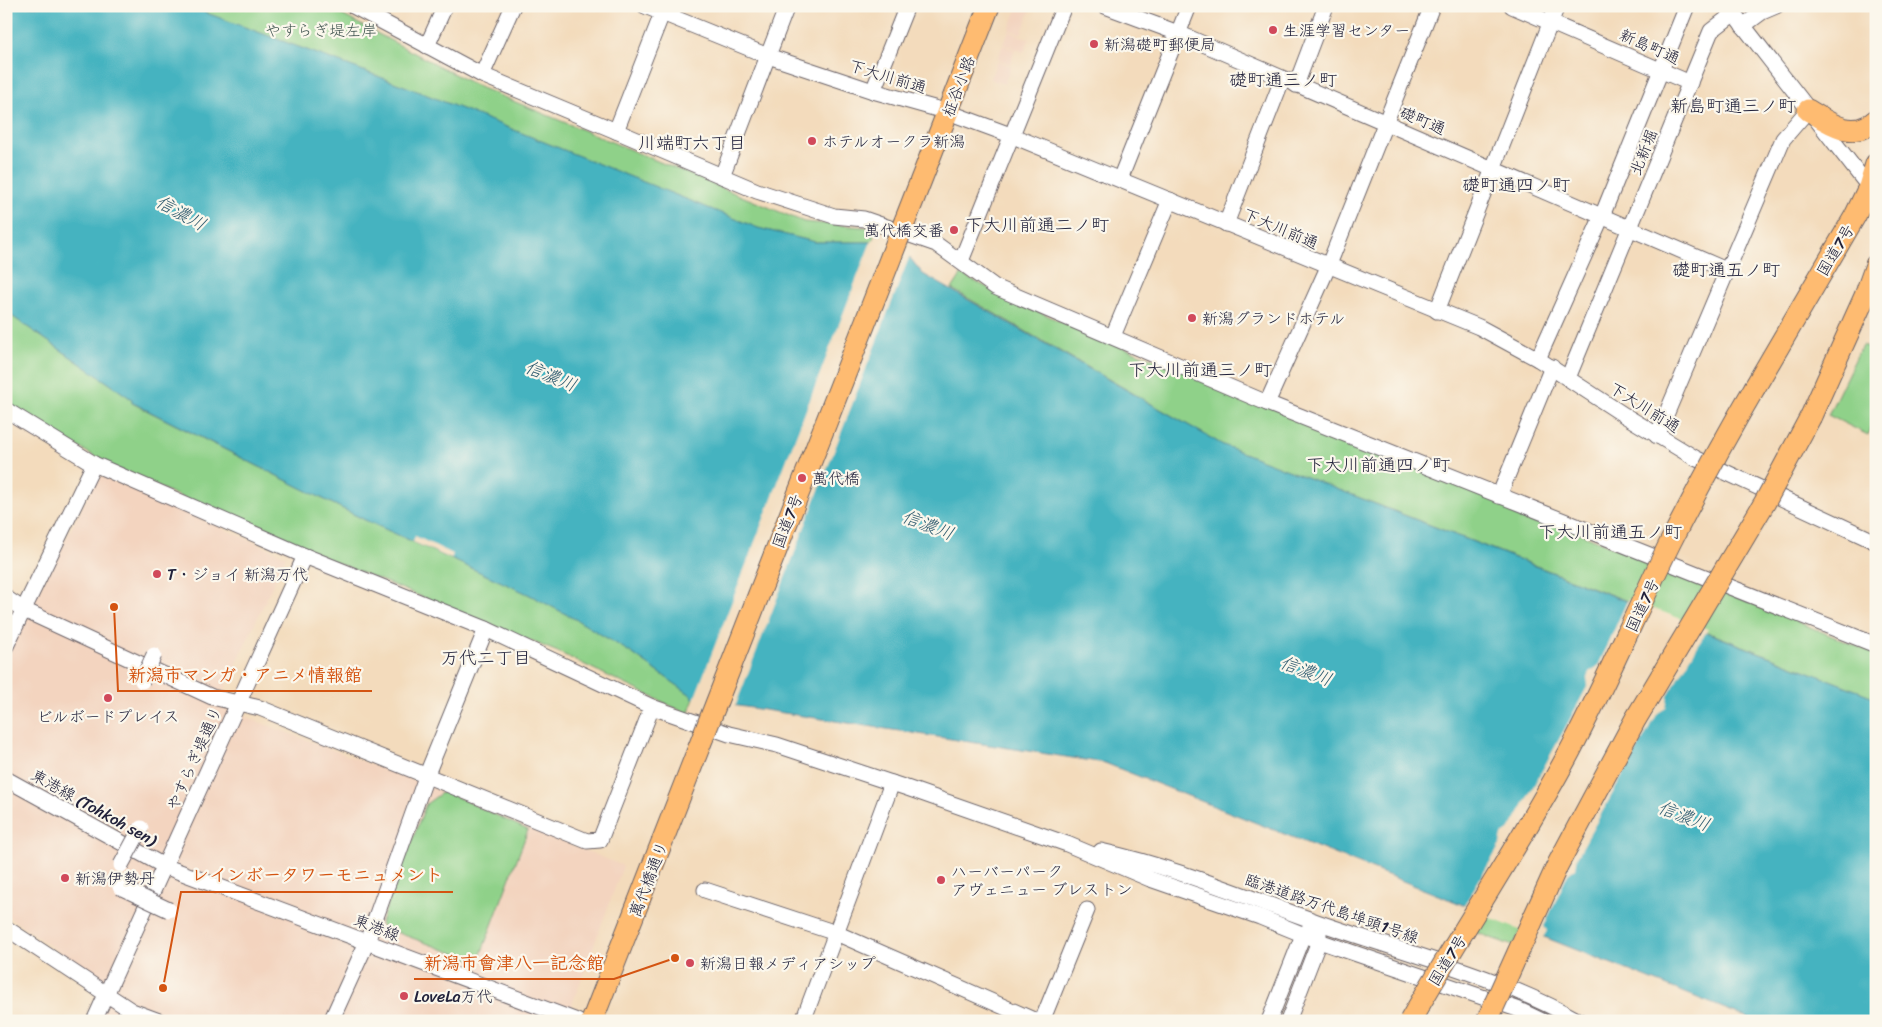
<svg xmlns="http://www.w3.org/2000/svg" width="1882" height="1027" viewBox="0 0 1882 1027" font-family="Sriracha,'Klee One',sans-serif">
	<style>
		.built { fill: #f3d4bf }
		.green { fill: #8fd189; stroke: #587a62 }
		.water { fill: #45b3c0; stroke: #346a7e }
		.pier { fill: #f3dbbc }
		.lines { fill: none; stroke-linecap: round; stroke-linejoin: round }
		.minor-casing { stroke: #6b6368; stroke-width: 17 }
		.highway-casing { stroke: #6b6368; stroke-width: 23 }
		.minor { stroke: #fff; stroke-width: 15 }
		.highway { stroke: #febb71; stroke-width: 21 }
		.minor-bridge-casing { stroke: #6b6368; stroke-width: 17; stroke-linecap: butt }
		.highway-bridge-casing { stroke: #6b6368; stroke-width: 23; stroke-linecap: butt }
		.minor-bridge { stroke: #fff; stroke-width: 15 }
		.highway-bridge { stroke: #febb71; stroke-width: 21 }
		.poi-dot { fill: #d1495b; stroke: #fbf7ec; stroke-width: 2 }
		.labels { text-anchor: middle; stroke-width: 4.5; stroke-linejoin: round; paint-order: stroke }
		.park-label { font-size: 16px; fill: #435752; stroke: #fbf7ec }
		.poi-label { font-size: 16px; fill: #22223b; stroke: #fbf7ec; text-anchor: start }
		.street-label { font-size: 16px; fill: #22223b; stroke: #fbf7ec }
		.neighbourhood-label { font-size: 18px; fill: #22223b; stroke: #fbf7ec }
		.water-label { font-size: 18px; font-style: italic; fill: #305c70; stroke: #fbf7ec }
		.leader { fill: none; stroke: #d45411; stroke-width: 2 }
		.callout-dot { fill: #d45411; stroke: #fbf7ec; stroke-width: 2 }
		.callout-label { font-size: 18px; text-anchor: middle; font-weight: bold; fill: #d45411; stroke: #fbf7ec; stroke-width: 4.5; stroke-linejoin: round; paint-order: stroke }
	</style>
	<rect width="100%" height="100%" fill="#fbf7ec"/>
	<filter id="ink" filterUnits="userSpaceOnUse"><feTurbulence type="fractalNoise" baseFrequency=".02" numOctaves="2"/><feDisplacementMap in="SourceGraphic" scale="10" xChannelSelector="R" yChannelSelector="G"/><feConvolveMatrix kernelMatrix="1 2 1 2 8 2 1 2 1" color-interpolation-filters="sRGB"/></filter>
	<filter id="wash" filterUnits="userSpaceOnUse"><feTurbulence type="fractalNoise" baseFrequency=".0096" numOctaves="4" result="noise"/><feDisplacementMap in="SourceGraphic" scale="20" xChannelSelector="R" yChannelSelector="G"/><feGaussianBlur stdDeviation="1.12" result="paint"/><feColorMatrix in="noise" values="0 0 0 0 0 0 0 0 0 0 0 0 0 0 0 0 0 1.4 0 .05"/><feComposite in="paint" operator="in"/></filter>
	<g filter="url(#wash)">
		<rect width="100%" height="100%" fill="#f3dbbc"/>
		<g class="built">
			<path d="M 1018,6 L 1032,6 L 1021,34 L 1009,30 Z"/>
			<path d="M 1009,31 L 1029,39 L 1024,52 L 1003,44 Z"/>
			<path d="M 1003,45 L 1015,50 L 1010,64 L 997,59 Z"/>
			<path d="M 997,61 L 1011,66 L 1004,84 L 990,79 Z"/>
			<path d="M 99,475 L 286,556 L 217,706 L 431,787 L 623,866 L 566,1021 L 97,1021 L 112,989 L 6,915 L 6,604 L 26,617 Z"/>
		</g>
		<g class="green">
			<path d="M 175,6 L 325,6 L 477,86 L 804,222 L 874,228 L 873,242 L 815,242 L 758,228 L 407,87 L 201,11 L 178,10 Z"/>
			<path d="M 961,275 L 1057,320 L 1876,654 L 1876,698 L 1684,623 L 1513,946 L 1475,932 L 1648,609 L 1223,445 L 952,289 Z"/>
			<path d="M 6,312 L 133,400 L 132,403 L 365,520 L 528,594 L 577,620 L 630,652 L 691,695 L 694,699 L 688,714 L 558,652 L 316,554 L 261,529 L 219,514 L 111,466 L 6,405 Z"/>
			<path d="M 1862,345 L 1876,352 L 1876,418 L 1868,435 L 1828,415 Z"/>
			<path d="M 444,791 L 528,830 L 478,962 L 385,928 L 380,924 L 426,804 Z"/>
		</g>
		<path class="water" d="M 6,6 L 175,6 L 178,10 L 201,11 L 407,87 L 758,228 L 815,242 L 873,242 L 910,258 L 923,274 L 1223,445 L 1876,698 L 1876,1021 L 1756,1021 L 1105,763 L 694,699 L 691,695 L 630,652 L 577,620 L 528,594 L 365,520 L 131,402 L 133,400 L 6,312 Z"/>
		<g class="pier">
			<path d="M 872,239 L 910,255 L 735,707 L 693,702 Z"/>
			<path d="M 415,536 L 453,554 L 451,559 L 413,542 Z"/>
			<path d="M 1628,599 L 1708,629 L 1668,696 L 1666,708 L 1658,713 L 1578,855 L 1576,868 L 1568,874 L 1544,926 L 1547,931 L 1542,939 L 1463,907 L 1500,845 L 1502,835 L 1510,829 L 1568,723 L 1588,685 L 1587,678 L 1589,672 L 1598,666 Z"/>
		</g>
	</g>
	<g filter="url(#ink)">
		<g class="lines">
			<defs>
				<g id="minor">
					<path d="M 353,6 L 482,75 L 616,131 L 757,191 L 834,216 L 864,219 L 936,244 L 995,287 L 1267,403 L 1876,645"/>
					<path d="M 645,6 L 768,56 L 873,91 L 948,112 L 1013,136 L 1479,327 L 1538,359 L 1624,415 L 1695,458 L 1876,542"/>
					<path d="M 1105,6 L 1178,33 L 1726,270"/>
					<path d="M 1512,6 L 1690,83"/>
					<path d="M 1728,6 L 1869,187"/>
					<path d="M 1743,26 L 1762,12 L 1776,6"/>
					<path d="M 427,46 L 445,6"/>
					<path d="M 482,75 L 513,6"/>
					<path d="M 1296,85 L 1326,6"/>
					<path d="M 873,91 L 907,6"/>
					<path d="M 616,131 L 665,6"/>
					<path d="M 722,176 L 787,6"/>
					<path d="M 1120,179 L 1189,6"/>
					<path d="M 1226,224 L 1282,80"/>
					<path d="M 961,261 L 1064,6"/>
					<path d="M 1437,311 L 1557,6"/>
					<path d="M 1113,336 L 1170,200"/>
					<path d="M 1538,359 L 1602,216 L 1687,6"/>
					<path d="M 1568,378 L 1711,31 L 1733,14"/>
					<path d="M 1267,403 L 1328,267 L 1432,6"/>
					<path d="M 6,410 L 94,464 L 305,556 L 486,629 L 652,707 L 729,734 L 777,745 L 907,788 L 1067,844 L 1150,879 L 1260,917 L 1319,941 L 1517,1009 L 1542,1021"/>
					<path d="M 1657,436 L 1783,139 L 1808,110"/>
					<path d="M 1499,496 L 1552,367"/>
					<path d="M 6,598 L 24,610 L 212,697 L 260,708 L 587,841 L 600,840 L 652,707"/>
					<path d="M 6,646 L 94,464"/>
					<path d="M 6,779 L 164,866 L 577,1021"/>
					<path d="M 1101,851 C 1174,867 1246,897 1317,922 C 1405,953 1497,975 1579,1021"/>
					<path d="M 705,890 L 836,933 L 1036,1021"/>
					<path d="M 6,928 L 132,1011 L 159,1021"/>
					<path d="M 94,1021 L 305,556"/>
					<path d="M 331,1021 L 367,942 L 427,774 L 486,629"/>
					<path d="M 803,1021 L 892,783"/>
					<path d="M 1042,1021 L 1087,910"/>
					<path d="M 1269,1021 L 1303,935 L 1311,928"/>
					<path d="M 1288,1021 L 1319,941 L 1319,933"/>
				</g>
				<g id="highway">
					<path d="M 1808,110 C 1829,123 1853,141 1876,120"/>
					<path d="M 905,221 L 989,6"/>
					<path d="M 1755,387 L 1855,216 L 1869,187 L 1876,164"/>
					<path d="M 1811,416 L 1865,296 L 1876,265"/>
					<path d="M 592,1021 L 703,737"/>
				</g>
			</defs>
			<use href="#minor" class="minor-casing"/>
			<use href="#highway" class="highway-casing"/>
			<use href="#minor" class="minor"/>
			<use href="#highway" class="highway"/>
			<defs>
				<g id="minor-bridge">
					<path d="M 142,681 L 154,655"/>
					<path d="M 121,865 L 141,828"/>
					<path d="M 120,887 L 169,910"/>
				</g>
				<g id="highway-bridge">
					<path d="M 703,737 L 905,221"/>
					<path d="M 1410,1021 C 1462,930 1521,843 1570,751 C 1606,683 1636,612 1670,543 C 1697,490 1725,438 1755,387"/>
					<path d="M 1487,1021 L 1558,864 L 1635,720 L 1765,502 L 1811,416"/>
				</g>
			</defs>
			<use href="#minor-bridge" class="minor-bridge-casing"/>
			<use href="#highway-bridge" class="highway-bridge-casing"/>
			<use href="#minor-bridge" class="minor-bridge"/>
			<use href="#highway-bridge" class="highway-bridge"/>
		</g>
	</g>
	<g class="poi-dot">
		<circle cx="1273" cy="30" r="5"/>
		<circle cx="1094" cy="44" r="5"/>
		<circle cx="812" cy="141" r="5"/>
		<circle cx="954" cy="230" r="5"/>
		<circle cx="1192" cy="318" r="5"/>
		<circle cx="802" cy="478" r="5"/>
		<circle cx="157" cy="574" r="5"/>
		<circle cx="108" cy="698" r="5"/>
		<circle cx="65" cy="878" r="5"/>
		<circle cx="941" cy="880" r="5"/>
		<circle cx="690" cy="963" r="5"/>
		<circle cx="404" cy="996" r="5"/>
	</g>
	<g class="labels">
		<g class="park-label">
			<text x="321" y="36">やすらぎ堤左岸</text>
		</g>
		<g class="poi-label">
			<text x="1283" y="36">生涯学習センター</text>
			<text x="1104" y="50">新潟礎町郵便局</text>
			<text x="822" y="147">ホテルオークラ新潟</text>
			<text x="944" y="236" text-anchor="end">萬代橋交番</text>
			<text x="1202" y="324">新潟グランドホテル</text>
			<text x="812" y="484">萬代橋</text>
			<text x="167" y="580">T・ジョイ 新潟万代</text>
			<text x="108" y="722" text-anchor="middle">ビルボードプレイス</text>
			<text x="951" y="877">ハーバーパーク<tspan x="951" dy="18">アヴェニュー ブレストン</tspan></text>
			<text x="75" y="884">新潟伊勢丹</text>
			<text x="700" y="969">新潟日報メディアシップ</text>
			<text x="414" y="1002">LoveLa万代</text>
		</g>
		<g class="street-label">
			<text transform="translate(1650 46) rotate(24)" y="6">新島町通</text>
			<text transform="translate(888 76) rotate(17)" y="6">下大川前通</text>
			<text transform="translate(958 86) rotate(-69)" y="6">柾谷小路</text>
			<text transform="translate(1423 120) rotate(23)" y="6">礎町通</text>
			<text transform="translate(1643 152) rotate(-68)" y="6">北新堀</text>
			<text transform="translate(1281 228) rotate(23)" y="6">下大川前通</text>
			<text transform="translate(1835 250) rotate(-59)" y="6">国道7号</text>
			<text transform="translate(1645 407) rotate(32)" y="6">下大川前通</text>
			<text transform="translate(787 521) rotate(-69)" y="6">国道7号</text>
			<text transform="translate(1642 605) rotate(-65)" y="6">国道7号</text>
			<text transform="translate(194 758) rotate(-66)" y="6">やすらぎ堤通り</text>
			<text transform="translate(94 807) rotate(29)" y="6">東港線 (Tohkoh sen)</text>
			<text transform="translate(648 879) rotate(-69)" y="6">萬代橋通り</text>
			<text transform="translate(1332 908) rotate(19)" y="6">臨港道路万代島埠頭1号線</text>
			<text transform="translate(377 927) rotate(21)" y="6">東港線</text>
			<text transform="translate(1447 960) rotate(-58)" y="6">国道7号</text>
		</g>
		<g class="neighbourhood-label">
			<text x="1283" y="86">礎町通三ノ町</text>
			<text x="1733" y="112">新島町通三ノ町</text>
			<text x="692" y="149">川端町六丁目</text>
			<text x="1516" y="191">礎町通四ノ町</text>
			<text x="1037" y="231">下大川前通二ノ町</text>
			<text x="1726" y="276">礎町通五ノ町</text>
			<text x="1200" y="376">下大川前通三ノ町</text>
			<text x="1378" y="471">下大川前通四ノ町</text>
			<text x="1610" y="538">下大川前通五ノ町</text>
			<text x="486" y="664">万代二丁目</text>
		</g>
		<g class="water-label">
			<text transform="translate(181 213) rotate(29)" y="6">信濃川</text>
			<text transform="translate(551 376) rotate(22)" y="6">信濃川</text>
			<text transform="translate(928 525) rotate(21)" y="6">信濃川</text>
			<text transform="translate(1306 671) rotate(21)" y="6">信濃川</text>
			<text transform="translate(1684 816) rotate(21)" y="6">信濃川</text>
		</g>
	</g>
	<path class="leader" d="M114 607L118 691H372M163 988L181 892H453M675 958L614 979H414"/>
	<g class="callout-dot">
		<circle cx="114" cy="607" r="5"/>
		<circle cx="163" cy="988" r="5"/>
		<circle cx="675" cy="958" r="5"/>
	</g>
	<g class="callout-label">
		<text x="245" y="681">新潟市マンガ・アニメ情報館</text>
		<text x="317" y="881">レインボータワーモニュメント</text>
		<text x="514" y="969">新潟市會津八一記念館</text>
	</g>
	<rect width="1882" height="1027" fill="none" stroke="#fbf7ec" stroke-width="25"/>
</svg>
